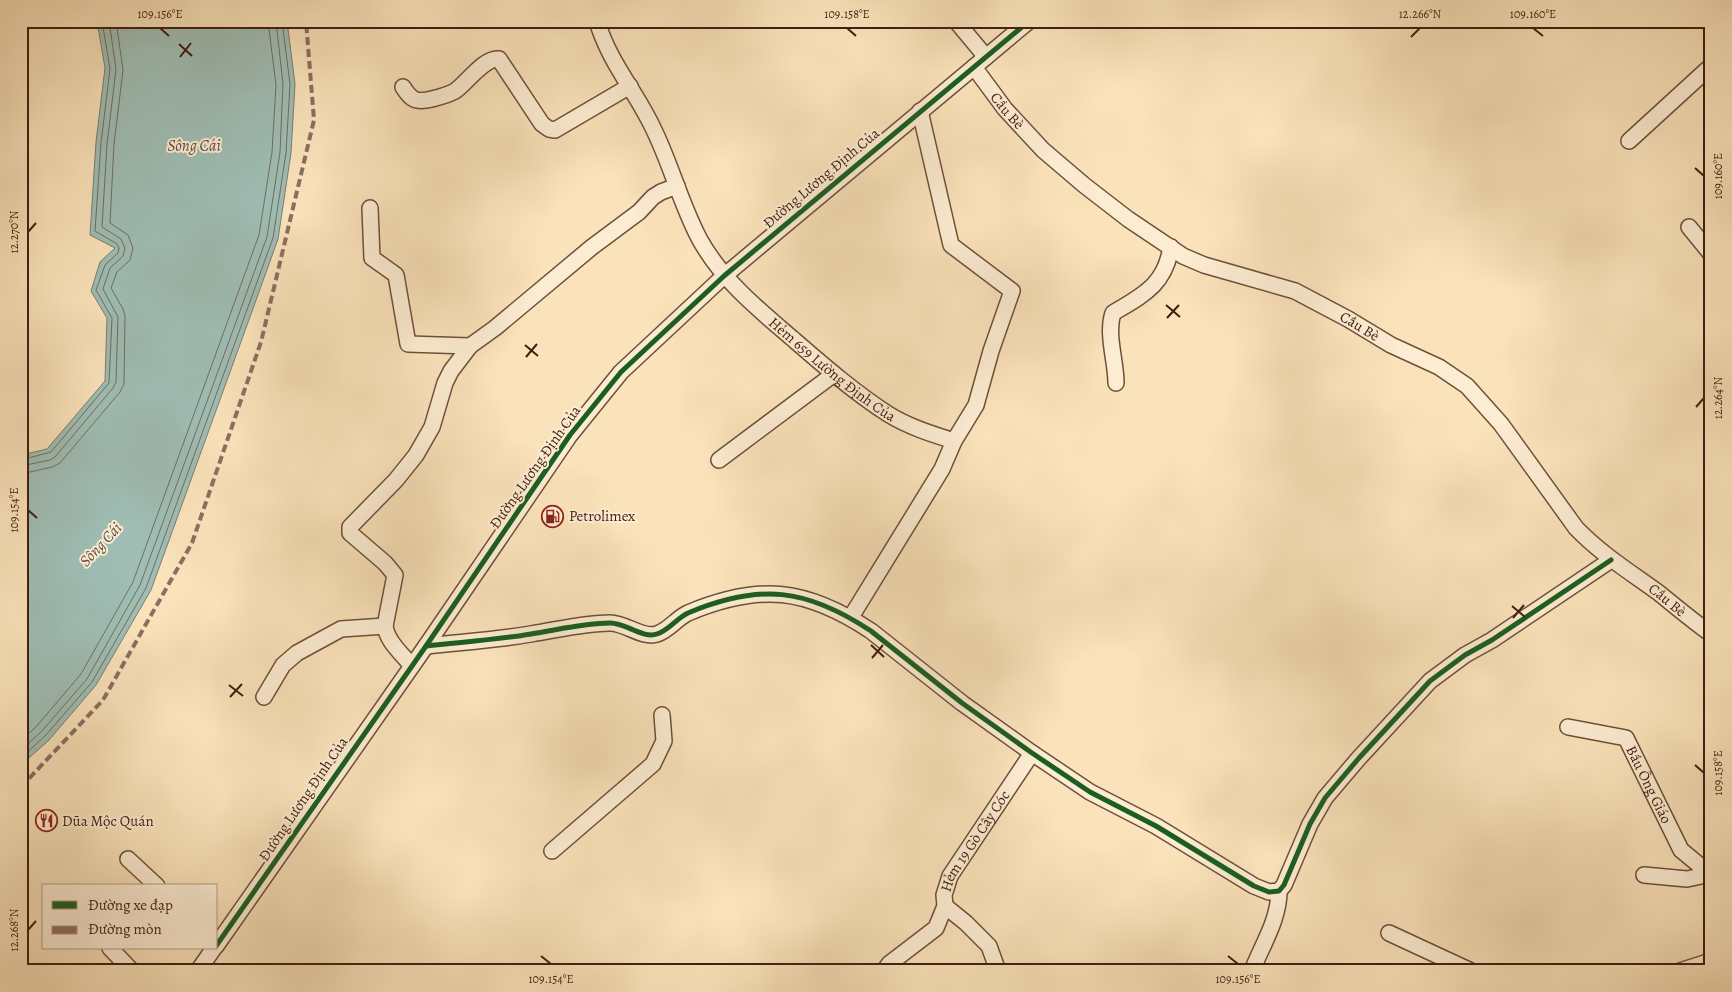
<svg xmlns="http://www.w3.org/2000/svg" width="1732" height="992" viewBox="0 0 1732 992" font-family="Alegreya,serif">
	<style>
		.water { fill: #9fbdb4; stroke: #797d72 }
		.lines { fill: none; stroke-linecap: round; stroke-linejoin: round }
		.shore { stroke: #706e62; stroke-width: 1 }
		.minor-casing { stroke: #6f4f3a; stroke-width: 18 }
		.minor { stroke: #fcecd2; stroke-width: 15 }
		.quiet { stroke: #8d6e63; stroke-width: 4; stroke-dasharray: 8 4; stroke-linecap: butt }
		.cycleway-casing { stroke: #fcecd2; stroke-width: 8 }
		.cycleway { stroke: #1b5e20; stroke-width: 5 }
		.ticks { fill: none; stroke: #411e0f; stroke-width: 2 }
		.labels { text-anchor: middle; stroke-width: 4; stroke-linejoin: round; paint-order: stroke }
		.street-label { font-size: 15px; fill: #411e0f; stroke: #fcecd2 }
		.poi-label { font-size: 15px; fill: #411e0f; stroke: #fcecd2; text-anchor: start }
		.water-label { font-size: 16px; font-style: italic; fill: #5d4e41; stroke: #fcecd2 }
		.neatline { fill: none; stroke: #411e0f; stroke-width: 2 }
		.ticks-label { font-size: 12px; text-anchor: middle; fill: #411e0f }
	</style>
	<rect width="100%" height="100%" fill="#fae2ba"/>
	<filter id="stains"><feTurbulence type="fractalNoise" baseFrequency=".004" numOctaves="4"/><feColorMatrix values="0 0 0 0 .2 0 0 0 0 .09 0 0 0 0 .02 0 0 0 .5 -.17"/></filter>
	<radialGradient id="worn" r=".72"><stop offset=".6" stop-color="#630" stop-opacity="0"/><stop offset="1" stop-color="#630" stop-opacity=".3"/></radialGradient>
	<path class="water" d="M 97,21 L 287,21 L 295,84 L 291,153 L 278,239 L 255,303 L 151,590 L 96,685 L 49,740 L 21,765 L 21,455 L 47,449 L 105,381 L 107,318 L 91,291 L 100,262 L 115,248 L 90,235 L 96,142 L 105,68 Z"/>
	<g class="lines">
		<g class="shore">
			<path d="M 21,460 L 51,452 L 109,383 L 112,318 L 96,290 L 105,265 L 118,253 L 119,248 L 117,244 L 95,231 L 101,143 L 110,69 L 102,21"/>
			<path d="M 21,466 L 50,460 L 55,457 L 113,388 L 116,382 L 118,317 L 103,289 L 110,268 L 123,256 L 125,248 L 121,239 L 102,227 L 107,144 L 116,69 L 109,21"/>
			<path d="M 21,474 L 52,467 L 60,463 L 120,392 L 124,384 L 125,316 L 123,309 L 111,288 L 117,272 L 130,260 L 133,248 L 128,235 L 110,223 L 114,144 L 123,70 L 116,21"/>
			<path d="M 21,740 L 36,727 L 81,674 L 133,582 L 259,235 L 272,152 L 276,85 L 268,21"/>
			<path d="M 21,750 L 41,732 L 87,679 L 140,585 L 267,237 L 280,152 L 283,84 L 276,21"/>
			<path d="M 21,758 L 45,736 L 92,682 L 146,588 L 273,238 L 286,153 L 290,84 L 282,21"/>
		</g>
		<defs>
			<g id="minor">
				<path id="s1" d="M 597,21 C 609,62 635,90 653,128 C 671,164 681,205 700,240 C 723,281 758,309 793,339 C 823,365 854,392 888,414 C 909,427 932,434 954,441"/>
				<path d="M 956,21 L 986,57"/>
				<path id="s2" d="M 974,67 L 1005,109 L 1043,150 L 1084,185 L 1128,219 L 1183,256 L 1204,265 L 1295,291 L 1348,319 L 1391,345 L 1439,367 L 1467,386 L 1501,424 L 1576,528 C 1601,554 1630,572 1659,593 C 1676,607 1693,621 1711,634"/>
				<path d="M 403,87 C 411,100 416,103 432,99 C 440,97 448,95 455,91 C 467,83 484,57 499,59 L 542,124 L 549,129 L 555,130 L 630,86"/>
				<path d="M 1629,141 L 1711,66"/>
				<path d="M 370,208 L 372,258 L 396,275 L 408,344 L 470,346"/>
				<path d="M 1689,227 L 1711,254"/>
				<path d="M 1116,383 C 1116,361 1106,334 1113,313 C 1143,295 1165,285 1171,247"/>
				<path d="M 719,460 L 834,374"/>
				<path d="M 851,617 L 942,469 L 954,441 L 976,405 L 991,351 L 1012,291 L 951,245 L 920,111"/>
				<path d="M 426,646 C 461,642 496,640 531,634 C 557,630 584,623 610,623 C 626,623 643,639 657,634 C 669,630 677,618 688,613 C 760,583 806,588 871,631 L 962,703 L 1032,753 L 1090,792 L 1156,826 L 1254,886 L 1269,892 L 1279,891 L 1284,885 L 1310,824 L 1325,798 L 1359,758 L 1430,681 L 1465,655 L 1492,640 L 1611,560"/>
				<path d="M 411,665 C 401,653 387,641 385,626 L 395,575 L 385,563 L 350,533 L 350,527 L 396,480 L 416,455 L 432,427 L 445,383 L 451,371 L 470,346 L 495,328 L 592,247 L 639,212 L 653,197 L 661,192 L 677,186"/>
				<path d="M 264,697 L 283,665 L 297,653 L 341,629 L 385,626"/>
				<path id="s3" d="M 1568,727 L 1626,738 L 1681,850 L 1710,874"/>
				<path d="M 552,851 L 653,764 L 664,741 L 662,715"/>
				<path d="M 128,859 L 157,886"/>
				<path d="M 1644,875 L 1687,879 L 1711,874"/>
				<path d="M 945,906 L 966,923 L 989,946 L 998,971"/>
				<path d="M 1389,933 L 1471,971"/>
				<path d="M 216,946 L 426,646 L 570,435 L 621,372 L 724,276 L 1029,21"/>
				<path d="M 110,948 L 132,971"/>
				<path d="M 198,971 L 214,948"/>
				<path id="s4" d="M 884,971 L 889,964 L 936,928 L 945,906 L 944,895 L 950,876 L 1032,753"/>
				<path d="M 1252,971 C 1262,945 1279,920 1279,891"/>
				<path d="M 1680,971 L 1711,961"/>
			</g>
		</defs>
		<use href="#minor" class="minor-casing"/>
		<use href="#minor" class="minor"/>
		<path class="quiet" d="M 21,787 L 103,700 L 192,543 L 261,342 L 314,120 L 306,21"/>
		<defs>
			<g id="cycleway">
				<path d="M 426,646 C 461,642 496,640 531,634 C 557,630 584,623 610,623 C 626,623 643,639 657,634 C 669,630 677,618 688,613 C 760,583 806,588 871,631 L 962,703 L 1032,753 L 1090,792 L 1156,826 L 1254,886 L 1269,892 L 1279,891 L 1284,885 L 1310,824 L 1325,798 L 1359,758 L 1430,681 L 1465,655 L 1492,640 L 1611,560"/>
				<path d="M 216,946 L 426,646 L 570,435 L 621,372 L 724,276 L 1029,21"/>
			</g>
		</defs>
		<use href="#cycleway" class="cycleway-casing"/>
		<use href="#cycleway" class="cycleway"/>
	</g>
	<path class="ticks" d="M 160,28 L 169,36M 847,28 L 856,36M 1533,28 L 1543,36M 1411,37 L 1420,28M 179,44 L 192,56M 180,57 L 191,43M 1695,168 L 1704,176M 28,232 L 36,223M 1166,305 L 1180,317M 1167,318 L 1179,305M 525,345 L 538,356M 526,357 L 537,344M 1696,407 L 1704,398M 28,510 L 37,518M 1512,606 L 1525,617M 1513,618 L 1524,605M 871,645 L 884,657M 872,658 L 883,645M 229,685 L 243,696M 230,697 L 242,684M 1695,765 L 1704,773M 28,930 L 36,921M 541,956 L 551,964M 1228,956 L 1238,964"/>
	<defs>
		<symbol id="fuel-ring" viewBox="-11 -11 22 22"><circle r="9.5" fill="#fcecd2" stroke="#8f2418" stroke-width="1.5"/><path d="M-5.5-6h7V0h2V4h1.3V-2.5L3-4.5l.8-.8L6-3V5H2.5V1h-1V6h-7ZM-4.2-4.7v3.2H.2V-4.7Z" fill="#8f2418"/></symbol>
		<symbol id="restaurant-ring" viewBox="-11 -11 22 22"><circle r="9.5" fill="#fcecd2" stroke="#8f2418" stroke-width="1.5"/><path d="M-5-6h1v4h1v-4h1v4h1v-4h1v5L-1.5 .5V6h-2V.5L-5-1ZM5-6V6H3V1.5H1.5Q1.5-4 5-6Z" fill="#8f2418"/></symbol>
	</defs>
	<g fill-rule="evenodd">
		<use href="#fuel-ring" x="540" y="504" width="25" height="25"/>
		<use href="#restaurant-ring" x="34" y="808" width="25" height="25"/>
	</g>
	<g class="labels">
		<g class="street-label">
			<text dy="5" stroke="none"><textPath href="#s2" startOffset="55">Cầu Bè</textPath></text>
			<text transform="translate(821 178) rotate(-40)" y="5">Đường Lương Định Của</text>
			<text dy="5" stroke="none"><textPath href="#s2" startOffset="475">Cầu Bè</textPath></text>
			<text dy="5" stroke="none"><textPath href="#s1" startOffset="429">Hẻm 659 Lường Định Của</textPath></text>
			<text transform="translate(535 467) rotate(-55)" y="5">Đường Lương Định Của</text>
			<text dy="5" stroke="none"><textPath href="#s2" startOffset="894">Cầu Bè</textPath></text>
			<text dy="5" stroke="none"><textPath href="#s3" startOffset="111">Bầu Ông Giáo</textPath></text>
			<text transform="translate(303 799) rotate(-56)" y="5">Đường Lương Định Của</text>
			<text dy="5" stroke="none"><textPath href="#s4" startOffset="165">Hẻm 19 Gò Cây Cóc</textPath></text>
		</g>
		<g class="poi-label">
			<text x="569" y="521">Petrolimex</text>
			<text x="62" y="826">Dũa Mộc Quán</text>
		</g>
		<g class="water-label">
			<text x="194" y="151">Sông Cái</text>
			<text transform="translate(100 544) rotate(-47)" y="6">Sông Cái</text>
		</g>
	</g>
	<rect width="1732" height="992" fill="none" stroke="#fae2ba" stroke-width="55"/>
	<rect x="42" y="884" width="175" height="65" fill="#fcecd2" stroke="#b19a84"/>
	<rect x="52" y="901" width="25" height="8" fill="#1b5e20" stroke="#b19a84"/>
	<text x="88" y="910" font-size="15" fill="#411e0f">Đường xe đạp</text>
	<rect x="52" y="926" width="25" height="8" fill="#8d6e63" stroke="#b19a84"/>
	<text x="88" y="934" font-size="15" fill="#411e0f">Đường mòn</text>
	<rect x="28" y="28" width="1676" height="936" class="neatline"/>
	<g class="ticks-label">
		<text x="160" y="18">109.156°E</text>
		<text x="847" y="18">109.158°E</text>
		<text x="1420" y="18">12.266°N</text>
		<text x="1533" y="18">109.160°E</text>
		<text transform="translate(1718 176) rotate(-90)" y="4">109.160°E</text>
		<text transform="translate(14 232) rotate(-90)" y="4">12.270°N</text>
		<text transform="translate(1718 398) rotate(-90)" y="4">12.264°N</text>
		<text transform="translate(14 510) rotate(-90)" y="4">109.154°E</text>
		<text transform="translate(1718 773) rotate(-90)" y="4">109.158°E</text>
		<text transform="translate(14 930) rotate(-90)" y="4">12.268°N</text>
		<text x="551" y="983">109.154°E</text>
		<text x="1238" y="983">109.156°E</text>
	</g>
	<rect width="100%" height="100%" filter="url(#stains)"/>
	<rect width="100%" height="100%" fill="url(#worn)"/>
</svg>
